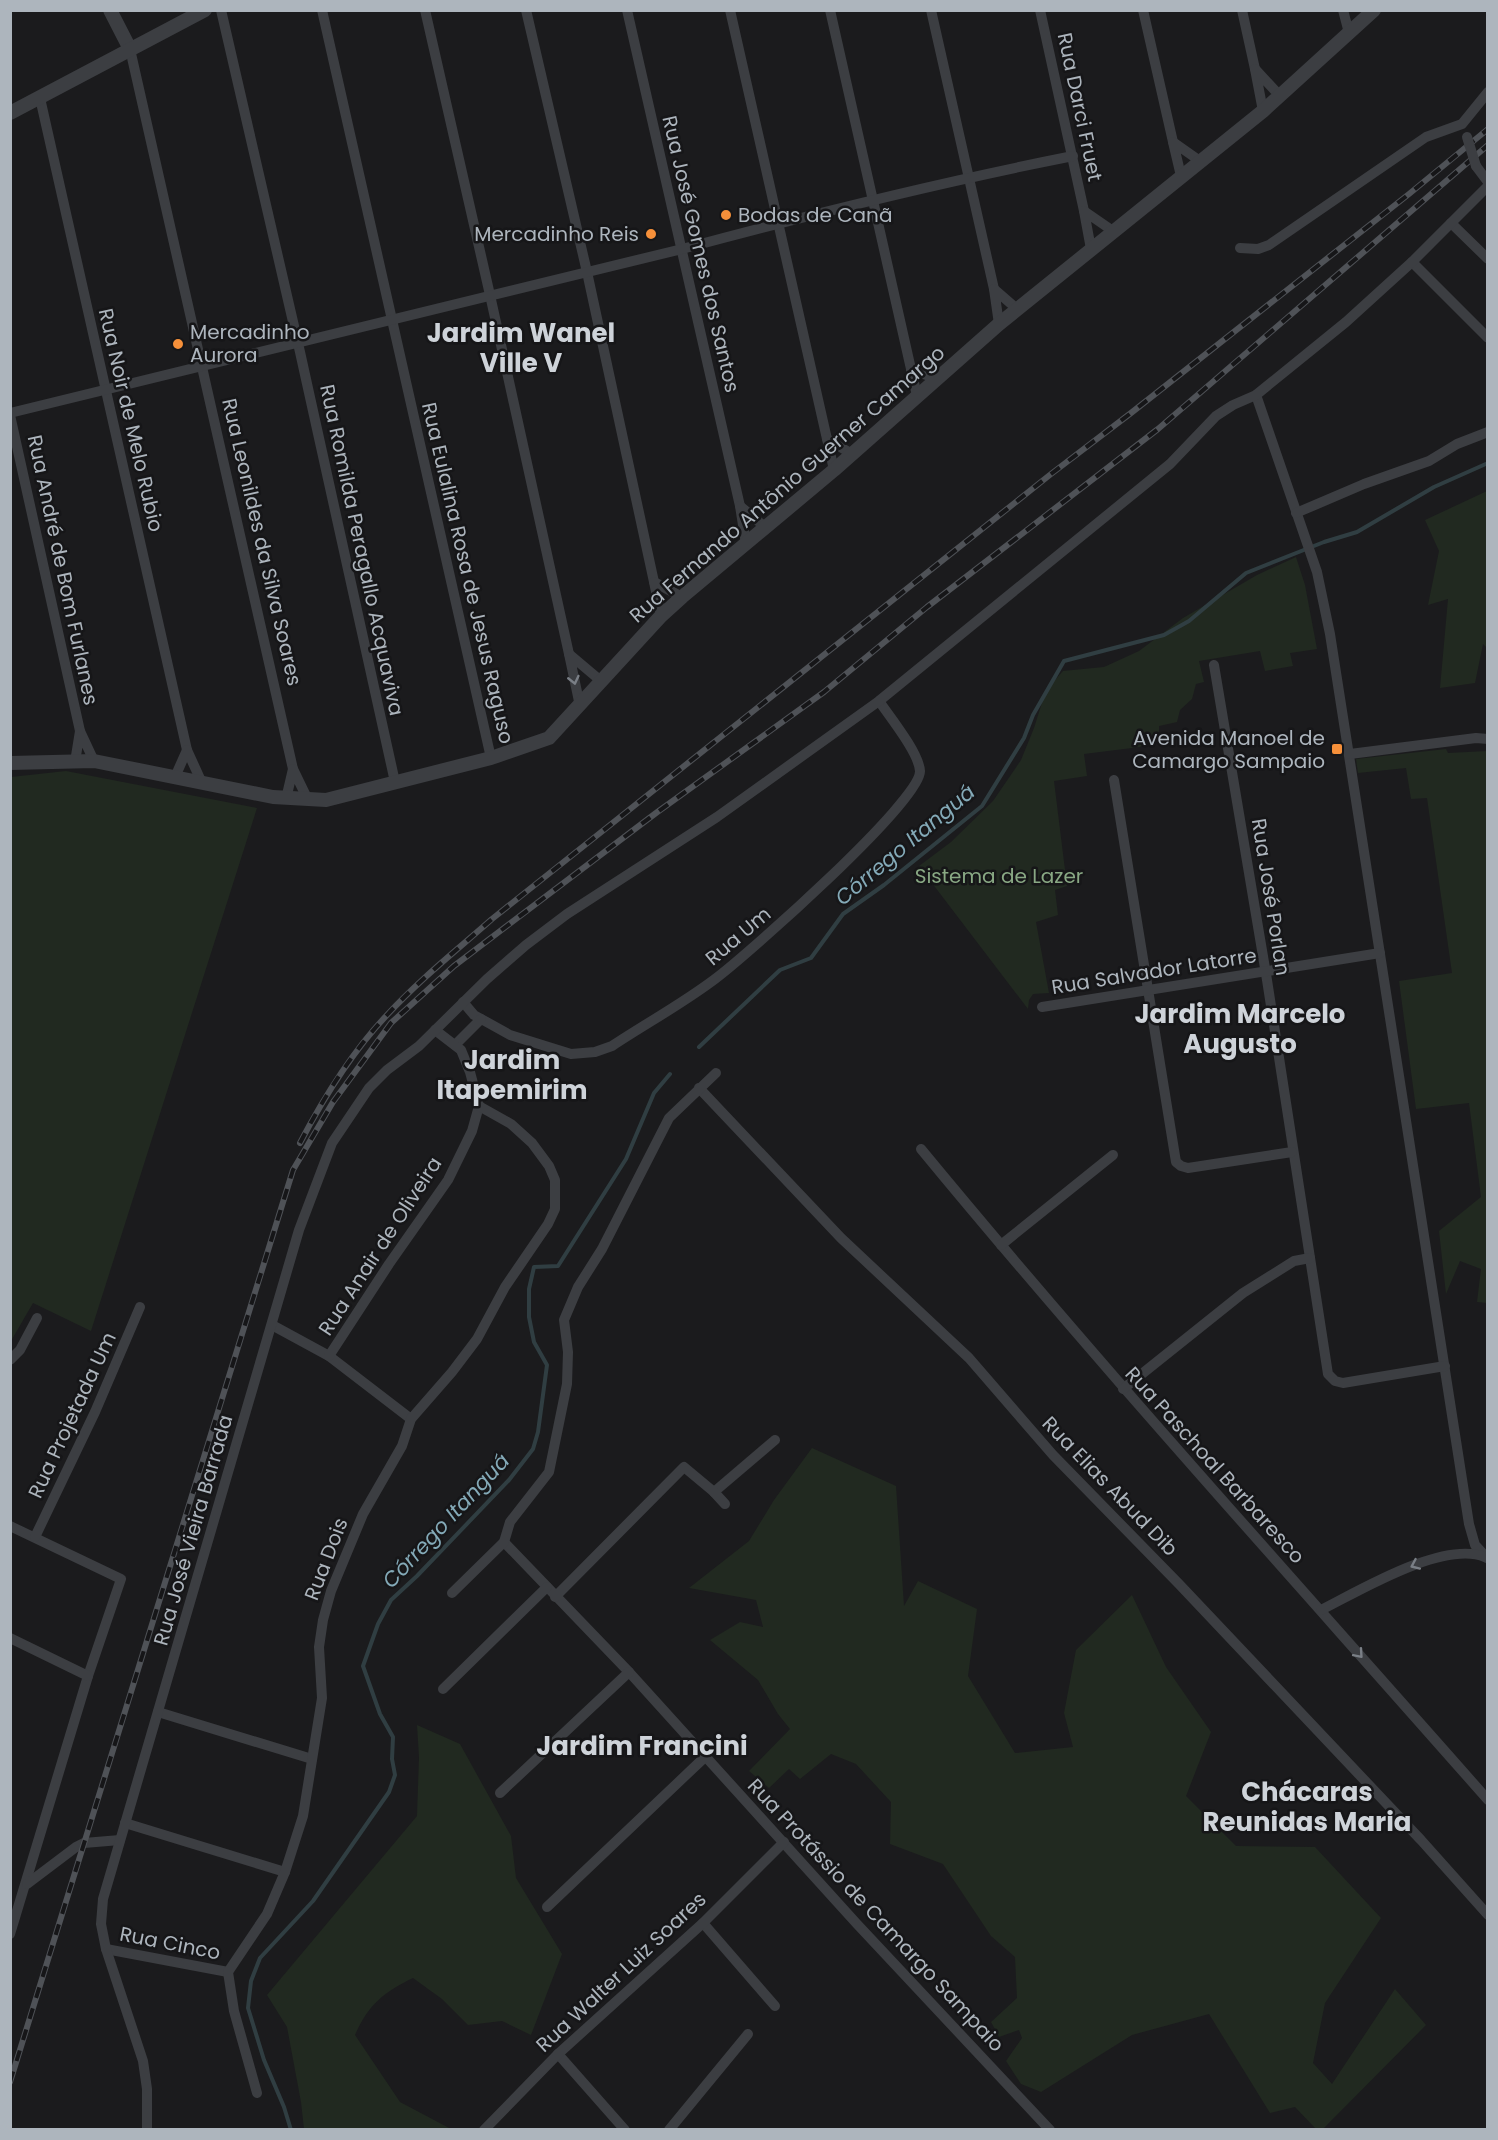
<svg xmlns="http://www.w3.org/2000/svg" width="1498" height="2140" viewBox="0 0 1498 2140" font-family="Poppins,sans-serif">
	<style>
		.green { fill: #212920 }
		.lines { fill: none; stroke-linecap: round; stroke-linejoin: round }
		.stream { stroke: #303e42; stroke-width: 4 }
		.minor { stroke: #3c3e42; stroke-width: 10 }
		.tertiary { stroke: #3c3e42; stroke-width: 14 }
		.rail-casing { stroke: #4f5257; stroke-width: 6 }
		.rail { stroke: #161618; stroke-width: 4; stroke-dasharray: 11; stroke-linecap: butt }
		.minor-bridge { stroke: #3c3e42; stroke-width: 10 }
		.oneway { stroke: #7a7f86 }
		.poi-dot { fill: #f6903a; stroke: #161618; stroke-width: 2 }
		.labels { text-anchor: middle; stroke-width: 5; stroke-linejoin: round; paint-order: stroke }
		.street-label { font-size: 20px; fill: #adb5bd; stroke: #161618 }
		.poi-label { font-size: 20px; fill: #adb5bd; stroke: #161618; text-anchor: start }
		.park-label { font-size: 20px; fill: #89a884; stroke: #161618 }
		.water-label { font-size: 21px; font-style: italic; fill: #84aab8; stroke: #161618 }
		.district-label { font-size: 26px; font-weight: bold; fill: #ced3d9; stroke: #161618 }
	</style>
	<rect width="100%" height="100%" fill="#1b1b1d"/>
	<g class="green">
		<path d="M 1487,491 L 1487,648 L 1483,644 L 1475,683 L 1440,688 L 1448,599 L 1428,605 L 1439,551 L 1425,520 Z"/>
		<path d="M 1296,557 L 1305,585 L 1317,649 L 1290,653 L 1293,666 L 1265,671 L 1260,651 L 1199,661 L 1204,682 L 1196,684 L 1192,699 L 1180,710 L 1177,722 L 1159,726 L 1159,734 L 1140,747 L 1084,754 L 1087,776 L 1054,781 L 1067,886 L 1055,890 L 1058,915 L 1036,922 L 1049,993 L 1033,994 L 1029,1000 L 1028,1009 L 919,866 L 951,842 L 993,801 L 1021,760 L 1034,728 L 1046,690 L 1063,671 L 1104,667 L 1139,651 L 1183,618 L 1257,575 Z"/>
		<path d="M 1446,749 L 1448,753 L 1487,751 L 1487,1303 L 1477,1302 L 1481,1269 L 1460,1261 L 1446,1294 L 1439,1231 L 1481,1197 L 1469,1103 L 1416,1109 L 1399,981 L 1452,973 L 1427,798 L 1411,799 L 1406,768 L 1358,773 L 1356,759 Z"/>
		<path d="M 66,771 L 257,808 L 91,1331 L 33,1303 L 11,1341 L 11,777 Z"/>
		<path d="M 812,1448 L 896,1486 L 904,1606 L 918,1581 L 977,1609 L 968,1676 L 1015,1753 L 1073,1747 L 1064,1713 L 1076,1650 L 1132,1595 L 1166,1667 L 1211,1732 L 1186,1796 L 1236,1846 L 1315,1847 L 1381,1918 L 1325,2003 L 1313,2063 L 1332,2084 L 1395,1989 L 1426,2025 L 1323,2129 L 1316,2129 L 1295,2107 L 1270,2113 L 1209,2014 L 1132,2035 L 1041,2092 L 1021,2084 L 1006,2061 L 1022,2038 L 1019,2030 L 999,2037 L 991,2022 L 1017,1998 L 1015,1957 L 991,1936 L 943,1864 L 890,1844 L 891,1802 L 856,1764 L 831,1754 L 800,1779 L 789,1769 L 769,1788 L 749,1771 L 790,1729 L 778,1714 L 758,1680 L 710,1640 L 740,1622 L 763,1627 L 756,1600 L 689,1588 L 749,1541 L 774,1500 Z"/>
		<path d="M 417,1725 L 460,1744 L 511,1836 L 516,1878 L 562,1954 L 531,2035 L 502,2021 L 468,2025 L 442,1999 L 413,1978 C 384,1992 368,2005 355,2035 L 400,2102 L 451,2129 L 304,2129 L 301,2102 L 287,2027 L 267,1995 L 417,1816 L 419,1757 Z"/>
	</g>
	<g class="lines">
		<g class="stream">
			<path d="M 699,1047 L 780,970 L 811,958 L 843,914 L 884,885 L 982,806 L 1024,738 L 1033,715 L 1064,661 L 1164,635 L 1189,621 L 1246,573 L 1324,542 L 1357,532 L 1434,487 L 1488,463"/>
			<path d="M 291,2130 L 284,2107 L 264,2060 L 248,2008 L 251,1981 L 260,1958 L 313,1901 L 389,1792 L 395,1775 L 392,1759 L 393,1737 L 380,1714 L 363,1666 L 378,1624 L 391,1600 L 417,1576 L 509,1480 L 533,1449 L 538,1432 L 547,1365 L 534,1342 L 529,1317 L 529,1289 L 534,1267 L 558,1266 L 626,1159 L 654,1093 L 670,1074"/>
		</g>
		<g class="minor">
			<path d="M 221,10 L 300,352 L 395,782"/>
			<path d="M 322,10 L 491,758"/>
			<path d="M 425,10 L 490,295 L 569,654"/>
			<path d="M 526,10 L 587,272 L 654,582"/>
			<path d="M 627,10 L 740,506"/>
			<path d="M 730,10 L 827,439"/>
			<path d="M 830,10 L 911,369"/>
			<path d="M 931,10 L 994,289"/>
			<path d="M 1040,10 L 1084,211"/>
			<path d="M 1143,10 L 1173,142"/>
			<path d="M 1242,10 L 1255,69"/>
			<path d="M 1343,10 L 1349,33"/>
			<path d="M 130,49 L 293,769"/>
			<path d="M 40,98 L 187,750"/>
			<path d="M 1263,111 L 1255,69 L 1280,96"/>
			<path d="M 1476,166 L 1488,182"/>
			<path d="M 1181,176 L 1173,142 L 1200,161"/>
			<path d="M 1451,223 L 1488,259"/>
			<path d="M 1240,248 L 1258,249 L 1269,245 L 1426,137 L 1462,124 L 1488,92"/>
			<path d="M 1091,249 L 1084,211 L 1113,231"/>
			<path d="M 1412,262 L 1488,338"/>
			<path d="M 999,324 L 994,289 L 1017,309"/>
			<path d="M 1256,395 L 1317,572 L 1330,634 L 1469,1524 L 1475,1545 L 1487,1558"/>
			<path d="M 917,396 L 911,369 L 937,379"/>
			<path d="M 10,413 L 682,249 C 812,214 942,182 1073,156"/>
			<path d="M 10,415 L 80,731"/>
			<path d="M 834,470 L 827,439 L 852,454"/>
			<path d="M 1296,513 L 1364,484 L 1429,461 L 1457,444 L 1488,432"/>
			<path d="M 746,544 L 740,506 L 765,527"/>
			<path d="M 661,616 L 654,582 L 682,597"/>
			<path d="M 1214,665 L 1267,980 L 1328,1374 L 1335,1381 L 1343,1383 L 1445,1366"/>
			<path d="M 580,706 L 569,654 L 601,681"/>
			<path d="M 1350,754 L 1476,738 L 1488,739"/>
			<path d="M 75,762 L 80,731 L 94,761"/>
			<path d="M 175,777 L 187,750 L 202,783"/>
			<path d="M 1114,780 L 1176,1162 L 1181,1166 L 1188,1168 L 1292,1152"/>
			<path d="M 286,799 L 293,769 L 308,800"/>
			<path d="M 463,1002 L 474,1015 L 510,1035 L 571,1054 L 595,1052 L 612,1046 C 645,1024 682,1004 715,979 C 746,956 921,801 920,771 C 919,753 890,717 879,701"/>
			<path d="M 1042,1007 L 1380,953"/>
			<path d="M 455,1045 L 481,1019"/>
			<path d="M 699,1088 L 841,1238 L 969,1358 L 1053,1455 L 1179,1584 L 1421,1840 L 1488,1915"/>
			<path d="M 921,1149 C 1104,1371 1298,1584 1488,1800"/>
			<path d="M 1001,1245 L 1113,1155"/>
			<path d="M 272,1325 L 329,1356 L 411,1419"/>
			<path d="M 329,1356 L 389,1264 L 448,1180 L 472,1131 L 479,1106 L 470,1072 L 461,1050 L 435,1030"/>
			<path d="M 10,1360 L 20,1350 L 37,1318"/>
			<path d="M 1123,1389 L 1243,1293 L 1294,1261 L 1310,1258"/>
			<path d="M 714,1492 L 775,1440"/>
			<path d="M 10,1526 L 121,1579 L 88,1676 L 10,1934"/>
			<path d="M 35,1537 L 95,1412 L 140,1307"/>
			<path d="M 504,1542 L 629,1672 L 857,1924 L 1050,2130"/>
			<path d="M 452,1593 L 504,1542 L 510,1522 L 549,1472 L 567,1384 L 568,1352 L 564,1320 L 578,1287 L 602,1249 L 669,1118 L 716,1073"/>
			<path d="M 555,1597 L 684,1467 L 714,1492 L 725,1504"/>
			<path d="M 1321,1610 C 1359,1591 1443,1540 1485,1557"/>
			<path d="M 10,1638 L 88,1676"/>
			<path d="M 443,1689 L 547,1587"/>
			<path d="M 158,1712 L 312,1759"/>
			<path d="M 500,1793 L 629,1672"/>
			<path d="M 125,1823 L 285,1872"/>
			<path d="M 27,1884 L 76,1847 L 84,1843 L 120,1840"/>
			<path d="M 547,1907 L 706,1756"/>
			<path d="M 703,1923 L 775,2006"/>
			<path d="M 106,1949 L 228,1972"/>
			<path d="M 558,2054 L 625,2130"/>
			<path d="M 257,2093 L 234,2011 L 228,1972 L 267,1914 L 285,1872 L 303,1816 L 322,1698 L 319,1647 L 323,1620 L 331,1591 L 363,1514 L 402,1446 L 411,1419 L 452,1372 L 477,1339 L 505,1287 L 548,1224 L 555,1209 L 555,1180 L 549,1166 L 532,1143 L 511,1124 L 479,1106"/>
			<path d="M 147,2130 L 147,2089 L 143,2061 L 106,1949 L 101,1924 L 103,1899 L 299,1230 L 332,1143 L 369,1088 L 387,1070 L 419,1046 L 487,979 L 526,945 L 567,914 L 717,817 L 879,701 L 1170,464 L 1216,416 L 1233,405 L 1256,395 L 1346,322 L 1412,262 L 1488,186"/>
			<path d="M 484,2130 L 558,2054 L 703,1923 L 784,1842"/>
			<path d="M 669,2130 L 748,2034"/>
		</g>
		<g class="tertiary">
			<path d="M 110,10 L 130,49"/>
			<path d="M 10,113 L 205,10"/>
			<path d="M 10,763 L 94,761 L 273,797 L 326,800 L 491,758 L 549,738 L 661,616 L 682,597 L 834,470 L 999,324 L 1263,111 L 1374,10"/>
		</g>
		<defs>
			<g id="rail">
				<path d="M 300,1143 C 324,1097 351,1053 387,1015 C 419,980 457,950 492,919 L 1051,474 L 1131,413 L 1409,194 L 1488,129"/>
				<path d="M 10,2082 L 293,1170 L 333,1102 L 391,1023 L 454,966 L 656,813 L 824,692 L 927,607 L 1158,429 L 1488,145"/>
			</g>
		</defs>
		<use href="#rail" class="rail-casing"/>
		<use href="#rail" class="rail"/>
		<path class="minor-bridge" d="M 1467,137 L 1476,166"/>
	</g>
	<defs><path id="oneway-chevron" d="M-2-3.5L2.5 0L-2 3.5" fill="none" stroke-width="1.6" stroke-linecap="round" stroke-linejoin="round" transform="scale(1.5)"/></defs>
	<g class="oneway">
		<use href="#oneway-chevron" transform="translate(574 680) rotate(77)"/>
		<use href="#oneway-chevron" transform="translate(1415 1565) rotate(156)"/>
		<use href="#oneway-chevron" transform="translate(1359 1654) rotate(49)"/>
	</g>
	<g class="poi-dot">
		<circle cx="726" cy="215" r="6"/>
		<circle cx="651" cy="234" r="6"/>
		<circle cx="178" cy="344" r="6"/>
		<rect x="1331" y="743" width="12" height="12" rx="3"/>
	</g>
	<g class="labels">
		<g class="street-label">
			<text transform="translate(1080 107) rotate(78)" y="7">Rua Darci Fruet</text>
			<text transform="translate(701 254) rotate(77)" y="7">Rua José Gomes dos Santos</text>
			<text transform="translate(131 420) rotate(77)" y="7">Rua Noir de Melo Rubio</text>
			<text transform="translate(787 484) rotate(-41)" y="7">Rua Fernando Antônio Guerner Camargo</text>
			<text transform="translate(262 542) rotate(77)" y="7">Rua Leonildes da Silva Soares</text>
			<text transform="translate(362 550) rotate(78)" y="7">Rua Romilda Peragallo Acquaviva</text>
			<text transform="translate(63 570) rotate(78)" y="7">Rua André de Bom Furlanes</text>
			<text transform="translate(468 573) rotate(77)" y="7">Rua Eulalina Rosa de Jesus Raguso</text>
			<text transform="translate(1271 897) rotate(81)" y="7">Rua José Porlan</text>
			<text transform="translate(738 936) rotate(-40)" y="7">Rua Um</text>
			<text transform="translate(1154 971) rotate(-9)" y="7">Rua Salvador Latorre</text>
			<text transform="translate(380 1246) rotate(-57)" y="7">Rua Anair de Oliveira</text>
			<text transform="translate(72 1415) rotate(-65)" y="7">Rua Projetada Um</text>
			<text transform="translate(1215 1465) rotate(48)" y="7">Rua Paschoal Barbaresco</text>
			<text transform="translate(1110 1486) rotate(46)" y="7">Rua Elias Abud Dib</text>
			<text transform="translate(193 1530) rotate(-74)" y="7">Rua José Vieira Barrada</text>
			<text transform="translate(326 1559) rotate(-69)" y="7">Rua Dois</text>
			<text transform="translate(876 1915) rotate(47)" y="7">Rua Protássio de Camargo Sampaio</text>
			<text transform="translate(170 1943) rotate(11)" y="7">Rua Cinco</text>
			<text transform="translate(621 1972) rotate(-43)" y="7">Rua Walter Luiz Soares</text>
		</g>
		<g class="poi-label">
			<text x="738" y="222">Bodas de Canã</text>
			<text x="639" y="241" text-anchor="end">Mercadinho Reis</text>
			<text x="190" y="339">Mercadinho<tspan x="190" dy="23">Aurora</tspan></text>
			<text x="1325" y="745" text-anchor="end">Avenida Manoel de<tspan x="1325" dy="23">Camargo Sampaio</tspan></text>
		</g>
		<g class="park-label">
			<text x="999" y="883">Sistema de Lazer</text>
		</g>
		<g class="water-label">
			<text transform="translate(905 845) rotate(-40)" y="7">Córrego Itanguá</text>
			<text transform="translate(446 1521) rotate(-47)" y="7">Córrego Itanguá</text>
		</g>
		<g class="district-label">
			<text x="521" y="342">Jardim Wanel<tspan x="521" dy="30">Ville V</tspan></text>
			<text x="1240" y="1023">Jardim Marcelo<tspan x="1240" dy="30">Augusto</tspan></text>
			<text x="512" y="1069">Jardim<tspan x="512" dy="30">Itapemirim</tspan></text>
			<text x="642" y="1755">Jardim Francini</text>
			<text x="1307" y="1801">Chácaras<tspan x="1307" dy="30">Reunidas Maria</tspan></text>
		</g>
	</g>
	<rect width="1498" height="2140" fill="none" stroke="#adb5bd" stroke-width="24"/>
</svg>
